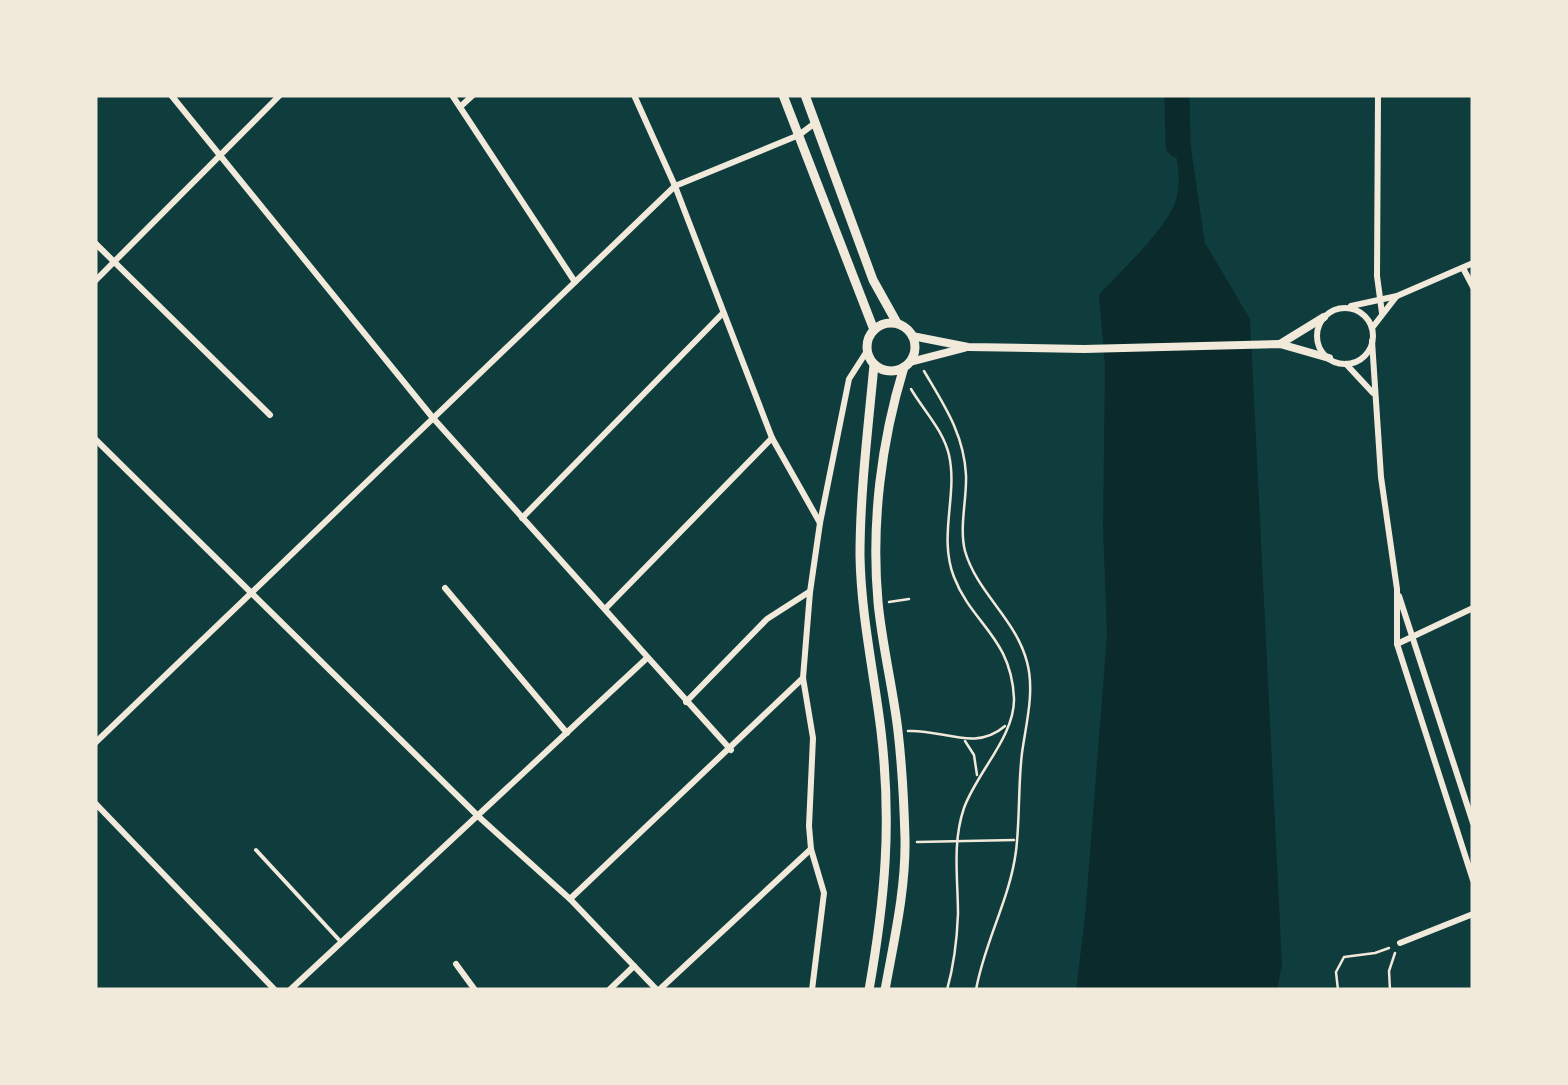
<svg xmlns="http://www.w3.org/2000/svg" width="1568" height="1085" viewBox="0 0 1568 1085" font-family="Figtree,sans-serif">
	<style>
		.water { fill: #0a2a2b }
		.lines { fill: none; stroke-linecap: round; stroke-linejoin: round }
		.river { stroke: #0a2a2b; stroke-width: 25 }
		.path { stroke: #f1e9da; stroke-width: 2.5 }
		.service { stroke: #f1e9da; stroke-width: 4 }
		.minor { stroke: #f1e9da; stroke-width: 6 }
		.tertiary { stroke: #f1e9da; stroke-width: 8 }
		.secondary { stroke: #f1e9da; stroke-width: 9 }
	</style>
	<rect width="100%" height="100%" fill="#0f3d3e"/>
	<path class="water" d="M 1178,111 L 1189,135 L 1205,243 L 1250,319 L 1282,964 L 1277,990 L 1076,990 L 1085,917 L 1107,635 L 1103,527 L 1105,365 L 1099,295 C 1120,271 1171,226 1177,196 C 1184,165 1167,144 1178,111 Z"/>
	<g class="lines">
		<path class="river" d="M 1177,95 L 1178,145"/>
		<g class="path">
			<path d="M 924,371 C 944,405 964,434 966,475 C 967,499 959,527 965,551 C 977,593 1016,619 1027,662 C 1035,691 1026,724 1022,753 C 1018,786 1020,819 1016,851 C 1010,899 984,943 976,990"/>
			<path d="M 911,389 C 924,411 943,430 949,455 C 958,495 938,536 954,577 C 972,624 1011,637 1014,698 C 1015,736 977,772 964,808 C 952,843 958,879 958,914 C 957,940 954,965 947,990"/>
			<path d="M 889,602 L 909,599"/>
			<path d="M 908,731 C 943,729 975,752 1005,726"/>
			<path d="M 965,741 L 974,755 L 977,775"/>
			<path d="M 917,842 L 1014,840"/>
			<path d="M 1338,990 L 1336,972 L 1344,957 L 1375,953 L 1389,948"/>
			<path d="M 1390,990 L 1389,971 L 1395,953"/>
		</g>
		<path class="service" d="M 256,850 L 341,942"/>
		<g class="minor">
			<path d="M 171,95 L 433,418 L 731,750"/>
			<path d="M 452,95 L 575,282"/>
			<path d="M 634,95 L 675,186 L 772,438 L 820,523"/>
			<path d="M 1378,95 L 1377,276 L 1382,313"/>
			<path d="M 460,107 L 473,95"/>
			<path d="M 95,243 L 270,415"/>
			<path d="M 1463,268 L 1473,287"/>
			<path d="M 95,281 L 280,95"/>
			<path d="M 1351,306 L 1397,296 L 1473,263"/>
			<circle cx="1345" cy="336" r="28"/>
			<path d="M 1372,328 L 1396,297"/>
			<path d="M 1372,341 L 1381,477 L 1397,589 L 1397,644 L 1473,880"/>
			<path d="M 1346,364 L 1373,393"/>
			<path d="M 95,439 L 479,817 L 570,899 L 657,990"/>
			<path d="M 522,518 L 723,313"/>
			<path d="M 445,588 L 567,733"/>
			<path d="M 1399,596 L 1473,823"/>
			<path d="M 606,608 L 772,438"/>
			<path d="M 1397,644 L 1473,608"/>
			<path d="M 686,702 L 767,619 L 809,592"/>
			<path d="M 95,743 L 675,186 L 799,135 L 815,123"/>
			<path d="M 95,803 L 275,990"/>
			<path d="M 570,899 L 803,678"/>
			<path d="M 1400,943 L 1473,914"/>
			<path d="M 456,964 L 475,990"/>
			<path d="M 290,990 L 647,658"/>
			<path d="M 609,990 L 634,966"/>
			<path d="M 659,990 L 811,849"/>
			<path d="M 812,990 L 824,893 L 811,849 L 809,826 L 813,738 L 803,678 L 810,592 L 820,523 L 849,379 L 867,351"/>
		</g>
		<g class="tertiary">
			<path d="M 912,336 L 968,347 L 1084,349 L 1280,344 L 1329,358"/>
			<path d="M 1280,344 L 1324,317"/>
			<path d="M 910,362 L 964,348"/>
		</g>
		<g class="secondary">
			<path d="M 783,95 L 874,330"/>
			<path d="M 805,95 L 873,280 L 897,323"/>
			<circle cx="891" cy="347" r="24"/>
			<path d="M 869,990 C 885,899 892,824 881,731 C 874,673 861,615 860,556 C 860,493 868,429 874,365"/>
			<path d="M 885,990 C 894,940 906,889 905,838 C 904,803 902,766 898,731 C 893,688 882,645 878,602 C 871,524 881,442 904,367"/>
		</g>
	</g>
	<rect width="1568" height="1085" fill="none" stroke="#f1e9da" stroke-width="195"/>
</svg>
